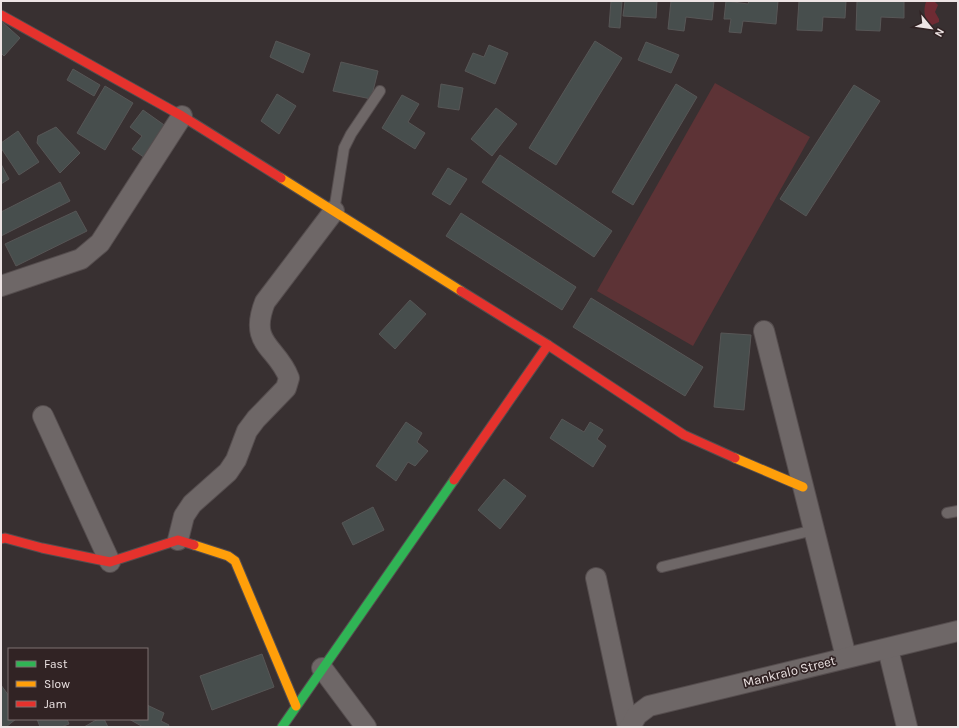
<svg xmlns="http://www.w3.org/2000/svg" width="959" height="728" viewBox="0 0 959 728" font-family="Karla,sans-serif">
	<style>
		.green { fill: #5d3336 }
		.water { fill: #6f2b33 }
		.building { fill: #474e4d; stroke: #575656 }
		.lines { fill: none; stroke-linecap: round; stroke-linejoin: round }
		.lane-casing { stroke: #554d4e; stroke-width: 12 }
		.street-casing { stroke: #554d4e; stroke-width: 22 }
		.fast-casing { stroke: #554d4e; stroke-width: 11 }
		.slow-casing { stroke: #554d4e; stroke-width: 11 }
		.jam-casing { stroke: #554d4e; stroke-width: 11 }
		.lane { stroke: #6e6767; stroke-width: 10 }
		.street { stroke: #6e6767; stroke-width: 20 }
		.fast { stroke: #30b455; stroke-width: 9 }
		.slow { stroke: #ff9f0a; stroke-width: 9 }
		.jam { stroke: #e5322d; stroke-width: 9 }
		.labels { text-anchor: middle; stroke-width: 3.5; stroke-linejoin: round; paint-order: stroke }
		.street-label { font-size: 13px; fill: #ede4e4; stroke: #312324 }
	</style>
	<rect width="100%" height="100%" fill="#383031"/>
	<path class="green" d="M 715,83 L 810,137 L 693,346 L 597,291 Z"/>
	<path class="water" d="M 927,1 L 934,1 L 938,5 L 935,12 L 939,19 L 939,22 L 932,25 C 924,20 923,10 926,2 Z"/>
	<g class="building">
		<path d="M 611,1 L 622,1 L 620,28 L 609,27 Z"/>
		<path d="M 625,1 L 657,1 L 656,18 L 623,16 Z"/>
		<path d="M 671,1 L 714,1 L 712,20 L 686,17 L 684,31 L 668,29 Z"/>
		<path d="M 726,1 L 748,4 L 749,1 L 778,1 L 776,24 L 743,21 L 741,33 L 729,32 L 731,19 L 724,19 Z"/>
		<path d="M 799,1 L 846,1 L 845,18 L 823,17 L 822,31 L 797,30 Z"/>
		<path d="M 857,1 L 904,1 L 904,18 L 881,17 L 880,31 L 856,30 Z"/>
		<path d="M 1,21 L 20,38 L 4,56 L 1,53 Z"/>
		<path d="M 276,41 L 310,54 L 303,73 L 270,57 Z"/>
		<path d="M 595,41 L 622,58 L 556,165 L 529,148 Z"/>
		<path d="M 646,42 L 679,55 L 671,73 L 638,60 Z"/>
		<path d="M 489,45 L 508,53 L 495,84 L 465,71 L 473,53 L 484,57 Z"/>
		<path d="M 341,62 L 378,71 L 371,99 L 333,91 Z"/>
		<path d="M 73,69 L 100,85 L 94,96 L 67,80 Z"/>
		<path d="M 441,84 L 463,88 L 459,110 L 438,107 Z"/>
		<path d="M 676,84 L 697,97 L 633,205 L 612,192 Z"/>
		<path d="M 854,85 L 880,101 L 806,216 L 780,199 Z"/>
		<path d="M 105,86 L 133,103 L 105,150 L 77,133 Z"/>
		<path d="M 277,94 L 296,106 L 279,134 L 261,121 Z"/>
		<path d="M 402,95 L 419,104 L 408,122 L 425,133 L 415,149 L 382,128 Z"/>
		<path d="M 496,108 L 517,124 L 492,156 L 471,139 Z"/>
		<path d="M 143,110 L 167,127 L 145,158 L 132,149 L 142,136 L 130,127 Z"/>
		<path d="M 56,127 L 80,153 L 60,173 L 37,143 L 38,136 Z"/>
		<path d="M 18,131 L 39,162 L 19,175 L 1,148 L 1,143 Z"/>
		<path d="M 500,155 L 612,231 L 594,257 L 482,182 Z"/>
		<path d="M 1,164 L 9,179 L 1,184 Z"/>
		<path d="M 448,168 L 467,179 L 450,205 L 432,194 Z"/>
		<path d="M 60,182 L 70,201 L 1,236 L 1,212 Z"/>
		<path d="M 76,211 L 87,231 L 16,266 L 5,244 Z"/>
		<path d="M 461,213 L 576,287 L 562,310 L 446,236 Z"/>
		<path d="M 591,298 L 703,367 L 685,396 L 573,327 Z"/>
		<path d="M 410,300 L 426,314 L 395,349 L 379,334 Z"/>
		<path d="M 721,333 L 751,335 L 744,410 L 714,407 Z"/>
		<path d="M 562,419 L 584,432 L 590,422 L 603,430 L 597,439 L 606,446 L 593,467 L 550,438 Z"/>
		<path d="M 406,422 L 422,433 L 417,442 L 428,451 L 415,466 L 408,462 L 396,481 L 376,466 Z"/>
		<path d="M 504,479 L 526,496 L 500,529 L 478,510 Z"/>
		<path d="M 373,507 L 384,530 L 353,545 L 342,523 Z"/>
		<path d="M 262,654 L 274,687 L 212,710 L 200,676 Z"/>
		<path d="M 1,685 L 9,696 L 9,719 L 16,719 L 6,727 L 1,727 Z"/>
		<path d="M 147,705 L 164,713 L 161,721 L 169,725 L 168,727 L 143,727 L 129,719 L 147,719 Z"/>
		<path d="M 37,719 L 67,719 L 69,724 L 61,727 L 40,727 Z"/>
		<path d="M 98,719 L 104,719 L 108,727 L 84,727 Z"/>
	</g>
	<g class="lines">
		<defs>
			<g id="lane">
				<path d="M 334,211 L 344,148 L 351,134 L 380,91"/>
				<path d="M 947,513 L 958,511"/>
				<path d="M 662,567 L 814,530"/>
			</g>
			<g id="street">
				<path d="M 1,286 L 81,259 L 100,243 L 182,116"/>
				<path d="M 764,331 L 846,657"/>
				<path d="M 43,416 L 110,562"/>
				<path d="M 178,540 L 184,516 L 192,504 L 228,472 L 236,460 L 247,431 L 256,419 L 286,388 L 289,378 C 277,346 248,345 265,302 L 334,211"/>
				<path d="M 596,578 L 628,727"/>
				<path d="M 888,649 L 907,727"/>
				<path d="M 322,668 L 366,727"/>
				<path d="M 630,727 L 637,715 L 649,706 L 958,631"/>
			</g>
			<path id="fast" d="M 282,727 L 454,480"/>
			<g id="slow">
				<path d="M 281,178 L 461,291"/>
				<path d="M 735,458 L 803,487"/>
				<path d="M 194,545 L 228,556 L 235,561 L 296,706"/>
			</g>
			<g id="jam">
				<path d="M 1,15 L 182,116 L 281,178"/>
				<path d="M 461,291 L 548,345 L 684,435 L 735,458"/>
				<path d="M 454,480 L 548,345"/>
				<path d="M 1,539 L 5,538 L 42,548 L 110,562 L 178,540 L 194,545"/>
			</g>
		</defs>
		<use href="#lane" class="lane-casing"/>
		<use href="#street" class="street-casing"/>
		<use href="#fast" class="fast-casing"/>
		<use href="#slow" class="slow-casing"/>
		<use href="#jam" class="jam-casing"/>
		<use href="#lane" class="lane"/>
		<use href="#street" class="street"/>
		<use href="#fast" class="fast"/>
		<use href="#slow" class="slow"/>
		<use href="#jam" class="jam"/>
	</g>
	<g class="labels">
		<g class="street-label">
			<text transform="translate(789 671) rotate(-14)" y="5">Mankralo Street</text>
		</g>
	</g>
	<rect width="959" height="728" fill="none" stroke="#ede4e4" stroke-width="4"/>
	<rect x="8" y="648" width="140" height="72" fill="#312324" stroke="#7c7071"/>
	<rect x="16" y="661" width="20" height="6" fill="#30b455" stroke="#7c7071"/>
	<text x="44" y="668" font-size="12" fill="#ede4e4">Fast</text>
	<rect x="16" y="681" width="20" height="6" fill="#ff9f0a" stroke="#7c7071"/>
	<text x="44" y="688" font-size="12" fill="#ede4e4">Slow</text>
	<rect x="16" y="701" width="20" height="6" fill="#e5322d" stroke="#7c7071"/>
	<text x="44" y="708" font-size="12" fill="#ede4e4">Jam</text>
	<g transform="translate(931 28) rotate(119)" stroke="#312324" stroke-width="3" paint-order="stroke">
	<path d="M0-3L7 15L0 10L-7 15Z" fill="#ede4e4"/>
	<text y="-6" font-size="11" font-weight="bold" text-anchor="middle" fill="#ede4e4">N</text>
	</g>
</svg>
